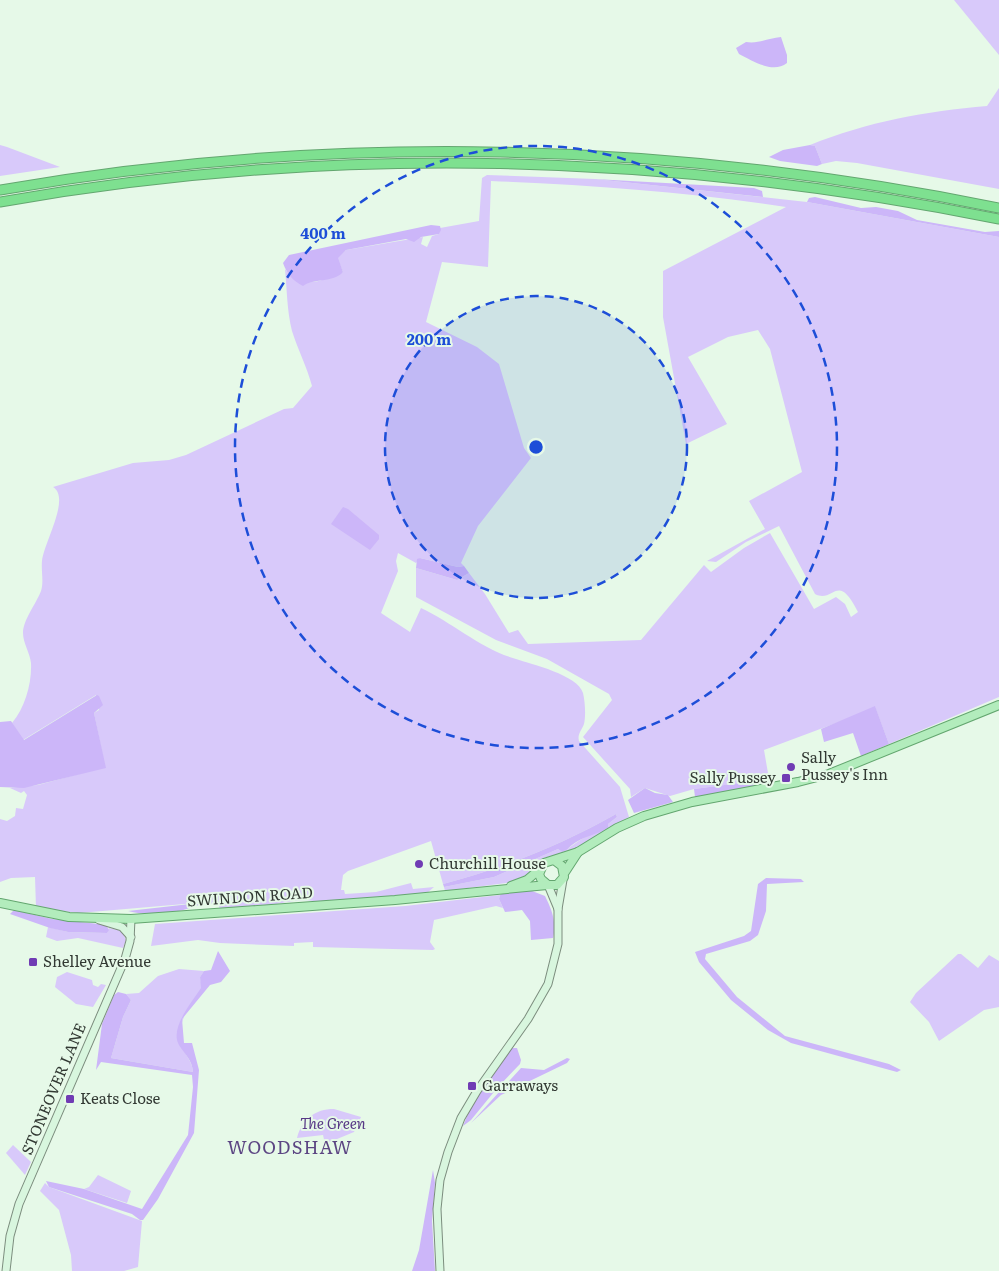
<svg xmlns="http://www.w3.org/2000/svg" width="999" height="1271" viewBox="0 0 999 1271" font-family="Literata,serif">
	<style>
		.green { fill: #d8c9fa }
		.forest { fill: #ccb6f9 }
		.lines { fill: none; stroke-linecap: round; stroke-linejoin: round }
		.secondary-casing { stroke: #7c8d7e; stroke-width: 9 }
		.primary-casing { stroke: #63a66f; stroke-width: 10 }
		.highway-casing { stroke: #63a66f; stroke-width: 11 }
		.secondary { stroke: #d8f6de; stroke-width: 7 }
		.primary { stroke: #b2ecbc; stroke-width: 8 }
		.highway { stroke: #7ee090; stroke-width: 9 }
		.ring { fill: none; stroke: #1d4ed8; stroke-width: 2.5; stroke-dasharray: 9 6 }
		.poi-dot { fill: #703cb4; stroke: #e6f9e8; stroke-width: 2 }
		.labels { text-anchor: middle; stroke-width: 4; stroke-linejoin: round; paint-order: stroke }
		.poi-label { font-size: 15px; fill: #323933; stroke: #e6f9e8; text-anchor: start }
		.street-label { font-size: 15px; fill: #323933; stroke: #e6f9e8 }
		.park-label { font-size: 15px; font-style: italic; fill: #573886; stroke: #e6f9e8 }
		.quarter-label { font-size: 18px; letter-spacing: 1px; fill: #5c4683; stroke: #e6f9e8 }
		.centre { fill: #1d4ed8; stroke: #e6f9e8; stroke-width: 2.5 }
		.ring-label { font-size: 15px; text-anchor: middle; font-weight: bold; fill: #1d4ed8; stroke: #e6f9e8; stroke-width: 4; stroke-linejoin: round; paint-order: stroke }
	</style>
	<rect width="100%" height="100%" fill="#e6f9e8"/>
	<g class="green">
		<path d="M 954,0 L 999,0 L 999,55 Z"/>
		<path d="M 999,88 L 999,189 L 857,163 L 836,161 L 822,164 L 815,146 L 810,145 C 867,122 926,111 987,106 Z"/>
		<path d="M 0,145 L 7,147 L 60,167 L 0,176 Z"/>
		<path d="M 487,175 L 595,179 L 807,202 L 999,237 L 999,697 L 889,744 L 875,707 L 863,713 L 764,750 L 769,779 L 694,789 L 670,796 L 645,788 L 631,797 L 630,789 L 583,737 L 612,700 L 609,694 L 547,659 L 496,640 L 416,597 L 416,568 L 457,580 L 469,573 L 485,594 L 509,633 L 518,630 L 528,644 L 641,640 L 704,565 L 711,572 L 744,548 L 770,533 L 814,609 L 836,597 L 845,604 L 851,617 L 858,612 C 837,570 834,604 815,594 L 779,526 L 746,542 L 716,562 L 707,561 L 765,529 L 749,501 L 802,472 L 770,349 L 758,330 L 728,337 L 688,357 L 727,424 L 686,444 L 663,317 L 663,271 L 786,207 C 688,192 590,185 491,181 L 488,267 L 442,262 L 426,322 L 477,347 L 499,364 L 524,448 L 531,458 L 478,526 L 461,563 L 464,566 L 458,567 L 420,558 L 416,563 L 398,553 L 396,561 L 398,571 L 381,613 L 410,632 L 421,608 C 453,623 481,649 516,659 C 531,664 578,675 583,693 C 585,701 586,716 584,724 C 582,730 577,734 579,741 L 620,787 L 629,817 L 570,853 L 544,858 L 528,875 L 514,882 L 445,891 L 444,887 L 494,877 L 558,849 L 562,852 C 568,850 568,848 573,845 C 583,837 596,832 608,828 L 608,824 L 617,817 L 616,814 C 561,845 504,868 443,884 L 431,841 L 348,871 L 343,875 L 341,890 L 344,890 L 345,894 L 376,892 L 411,883 L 413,889 L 434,887 L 427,893 L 319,902 C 302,898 288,902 272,905 C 255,909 237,908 220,909 L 218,904 L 196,903 L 79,913 L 36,908 L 35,877 L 11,878 L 0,882 L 0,819 L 7,821 L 15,816 L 16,808 L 23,809 L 27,795 L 24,791 L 21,793 L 10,788 L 38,785 L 105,767 L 94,713 L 99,710 L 96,695 L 23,740 L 12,723 C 25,708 32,683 31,663 C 30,653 23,643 23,633 C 23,620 36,604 41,591 C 44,582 41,570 42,561 C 44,542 71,498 53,487 L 133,463 L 169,460 L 186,455 L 284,409 L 293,408 L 312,386 C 307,367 298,350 292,331 C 287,311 287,290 285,269 C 300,292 323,280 343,272 L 337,258 L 346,250 L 423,237 L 421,244 L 427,247 L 432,236 L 439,234 L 440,228 L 479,221 L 482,178 Z"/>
		<path d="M 500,895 L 499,899 L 503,908 L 496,906 L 434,920 L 430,942 L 435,949 L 433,950 L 313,947 L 313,942 L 294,943 L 294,946 L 220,943 L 198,940 L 151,946 L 155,924 L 405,906 Z"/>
		<path d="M 48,927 L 68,932 L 107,933 L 109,928 L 122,931 L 126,940 L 123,948 L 78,938 L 57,941 L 46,937 Z"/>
		<path d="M 958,954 L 961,954 L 978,968 L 989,955 L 999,961 L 999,1007 L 984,1010 L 939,1041 L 929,1022 L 910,1002 L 916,993 Z"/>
		<path d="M 179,969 L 204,971 L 200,977 L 202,988 C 188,1009 176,1020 183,1047 C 185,1056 192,1060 193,1072 L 111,1058 L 123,1017 L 131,1000 L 126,994 L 139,993 L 158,976 Z"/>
		<path d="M 67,972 L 92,980 L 93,985 L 98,987 L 101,984 L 106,985 L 93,1007 L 76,1004 L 55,987 L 57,977 Z"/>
		<path d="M 334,1109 L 361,1117 L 354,1132 L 325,1144 L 323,1135 L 297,1138 C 302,1119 315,1109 334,1109 Z"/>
		<path d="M 13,1145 L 31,1162 L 25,1175 L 6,1153 Z"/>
		<path d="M 98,1175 L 131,1191 L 127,1203 L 84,1189 L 89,1187 Z"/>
		<path d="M 45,1183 L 49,1187 L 142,1221 L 138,1267 L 124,1271 L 72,1271 L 71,1255 L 59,1210 L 40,1191 Z"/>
	</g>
	<g class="forest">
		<path d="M 781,37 L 787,55 L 787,63 C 773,74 753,61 739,54 L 736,48 L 746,42 C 759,44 768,38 781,37 Z"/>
		<path d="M 810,145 L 815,146 L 822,164 L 817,166 L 780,161 L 769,157 L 783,150 Z"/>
		<path d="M 595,179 L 754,188 L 762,191 L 763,197 Z"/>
		<path d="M 815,197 L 861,208 L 876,207 L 898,211 L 917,220 L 985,232 L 999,231 L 999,237 L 807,202 L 809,198 Z"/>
		<path d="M 431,225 L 440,226 L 441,230 L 439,234 L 421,237 L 414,242 L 406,239 L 346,250 L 338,258 L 343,272 C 333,283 313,278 303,286 C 293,281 287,274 283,263 L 289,255 Z"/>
		<path d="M 343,507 L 348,509 L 379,535 L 379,539 L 370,550 L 331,524 Z"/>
		<path d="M 420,558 L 458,567 L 464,566 L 469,573 L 457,580 L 416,568 L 417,559 Z"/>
		<path d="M 97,695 L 99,696 L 103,705 L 94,713 L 106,768 L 24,788 L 0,787 L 0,722 L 11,721 L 24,740 Z"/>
		<path d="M 875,706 L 889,744 L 861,756 L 853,733 L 824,742 L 821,729 Z"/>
		<path d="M 769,779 L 769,783 L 695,797 L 694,789 Z"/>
		<path d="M 645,788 L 655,793 L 668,795 L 673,802 L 634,813 L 628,800 Z"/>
		<path d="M 616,814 L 617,817 L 608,824 L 608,828 C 597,835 583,836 572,845 C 568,848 568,850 562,852 L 558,849 L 494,877 L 444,887 L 443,884 C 504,868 561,845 616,814 Z"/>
		<path d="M 766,878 L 801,879 L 804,882 L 767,884 L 766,911 L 758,935 L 750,941 L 706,954 L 705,959 L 737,997 L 785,1036 L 889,1064 L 901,1070 L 897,1072 L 791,1043 L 768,1030 L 731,1000 L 699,962 L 695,952 L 744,936 L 751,931 L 758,884 Z"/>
		<path d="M 532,891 L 545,896 C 552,910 557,923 553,938 L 531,940 L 530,921 L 522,910 L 505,912 L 499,899 L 500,895 L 505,892 Z"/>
		<path d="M 190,904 L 201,904 C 181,913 150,917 128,911 Z"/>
		<path d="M 14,910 L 52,919 L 99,924 L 106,925 L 109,930 L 107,933 L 68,932 L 50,928 L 10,914 Z"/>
		<path d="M 218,951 L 230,971 L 221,982 L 210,985 L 182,1019 L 184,1043 L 192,1043 L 199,1070 L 194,1133 L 158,1199 L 143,1220 L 140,1220 L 132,1214 L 49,1187 L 46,1181 L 84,1189 L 142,1209 L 188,1135 L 193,1087 L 192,1075 L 101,1062 L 96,1070 L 102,1024 L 114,995 L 118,992 L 126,994 L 131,1000 L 123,1017 L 111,1058 L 193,1072 C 192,1059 185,1055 179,1045 C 169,1028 193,1001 201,988 L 200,977 L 204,971 L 211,970 Z"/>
		<path d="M 513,1048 L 517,1048 L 521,1060 L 520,1064 L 498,1087 L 471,1120 L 463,1126 L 472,1104 L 509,1050 Z"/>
		<path d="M 567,1058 L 570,1059 L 567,1063 L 501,1095 L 471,1123 L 521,1068 L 544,1070 Z"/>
		<path d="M 433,1170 L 435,1183 L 432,1221 L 435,1271 L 412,1271 L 419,1250 Z"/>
	</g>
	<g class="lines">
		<defs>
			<g id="secondary">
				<path d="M 548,885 L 558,909"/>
				<path d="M 99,920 L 122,927 L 131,937"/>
				<path d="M 6,1271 L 10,1236 L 19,1204 L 125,959 L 130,941 L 131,919"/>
				<path d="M 440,1271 L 437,1209 L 440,1180 L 448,1152 L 461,1118 L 477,1091 L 528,1019 L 548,984 L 558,944 L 558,909 L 563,880"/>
			</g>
			<g id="primary">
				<path d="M 554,860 L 562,866 L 564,877 L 557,885 L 548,885 L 541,879 L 539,874 L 544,863 L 578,852 L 617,828 L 644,816 L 692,802 L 798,782 L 829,774 L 999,705"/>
				<path d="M 565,872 L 578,852"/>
				<path d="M 511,886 L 527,880 L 540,869"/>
				<path d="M 0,903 L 69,917 L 131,919 L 395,900 L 547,885"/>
			</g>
			<g id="highway">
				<path d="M 0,190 C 331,132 670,141 999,208"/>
				<path d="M 0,202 C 331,143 670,153 999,219"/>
			</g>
		</defs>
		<use href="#secondary" class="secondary-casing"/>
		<use href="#primary" class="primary-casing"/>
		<use href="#highway" class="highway-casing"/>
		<use href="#secondary" class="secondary"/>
		<use href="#primary" class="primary"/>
		<use href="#highway" class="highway"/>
	</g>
	<circle cx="536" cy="447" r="151" fill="#1d4ed8" fill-opacity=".12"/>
	<g class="ring">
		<circle cx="536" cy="447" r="151"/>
		<circle cx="536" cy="447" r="301"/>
	</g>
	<g class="poi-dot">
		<circle cx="791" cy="767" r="5"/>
		<rect x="781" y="773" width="10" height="10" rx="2.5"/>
		<circle cx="419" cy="864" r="5"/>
		<rect x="28" y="957" width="10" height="10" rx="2.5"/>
		<rect x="467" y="1081" width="10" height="10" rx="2.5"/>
		<rect x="65" y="1094" width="10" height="10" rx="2.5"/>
	</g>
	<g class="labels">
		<g class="poi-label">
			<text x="801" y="763">Sally<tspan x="801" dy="17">Pussey's Inn</tspan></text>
			<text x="776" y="783" text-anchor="end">Sally Pussey</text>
			<text x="429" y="869">Churchill House</text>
			<text x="43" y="967">Shelley Avenue</text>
			<text x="482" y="1091">Garraways</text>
			<text x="80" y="1104">Keats Close</text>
		</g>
		<g class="street-label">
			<text transform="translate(250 897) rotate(-4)" y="5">SWINDON ROAD</text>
			<text transform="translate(54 1089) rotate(-67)" y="5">STONEOVER LANE</text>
		</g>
		<g class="park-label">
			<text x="333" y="1129">The Green</text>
		</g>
		<g class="quarter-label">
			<text x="290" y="1154">WOODSHAW</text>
		</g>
	</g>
	<circle cx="536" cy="447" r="8" class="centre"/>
	<g class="ring-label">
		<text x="323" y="239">400 m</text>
		<text x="429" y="345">200 m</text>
	</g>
</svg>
